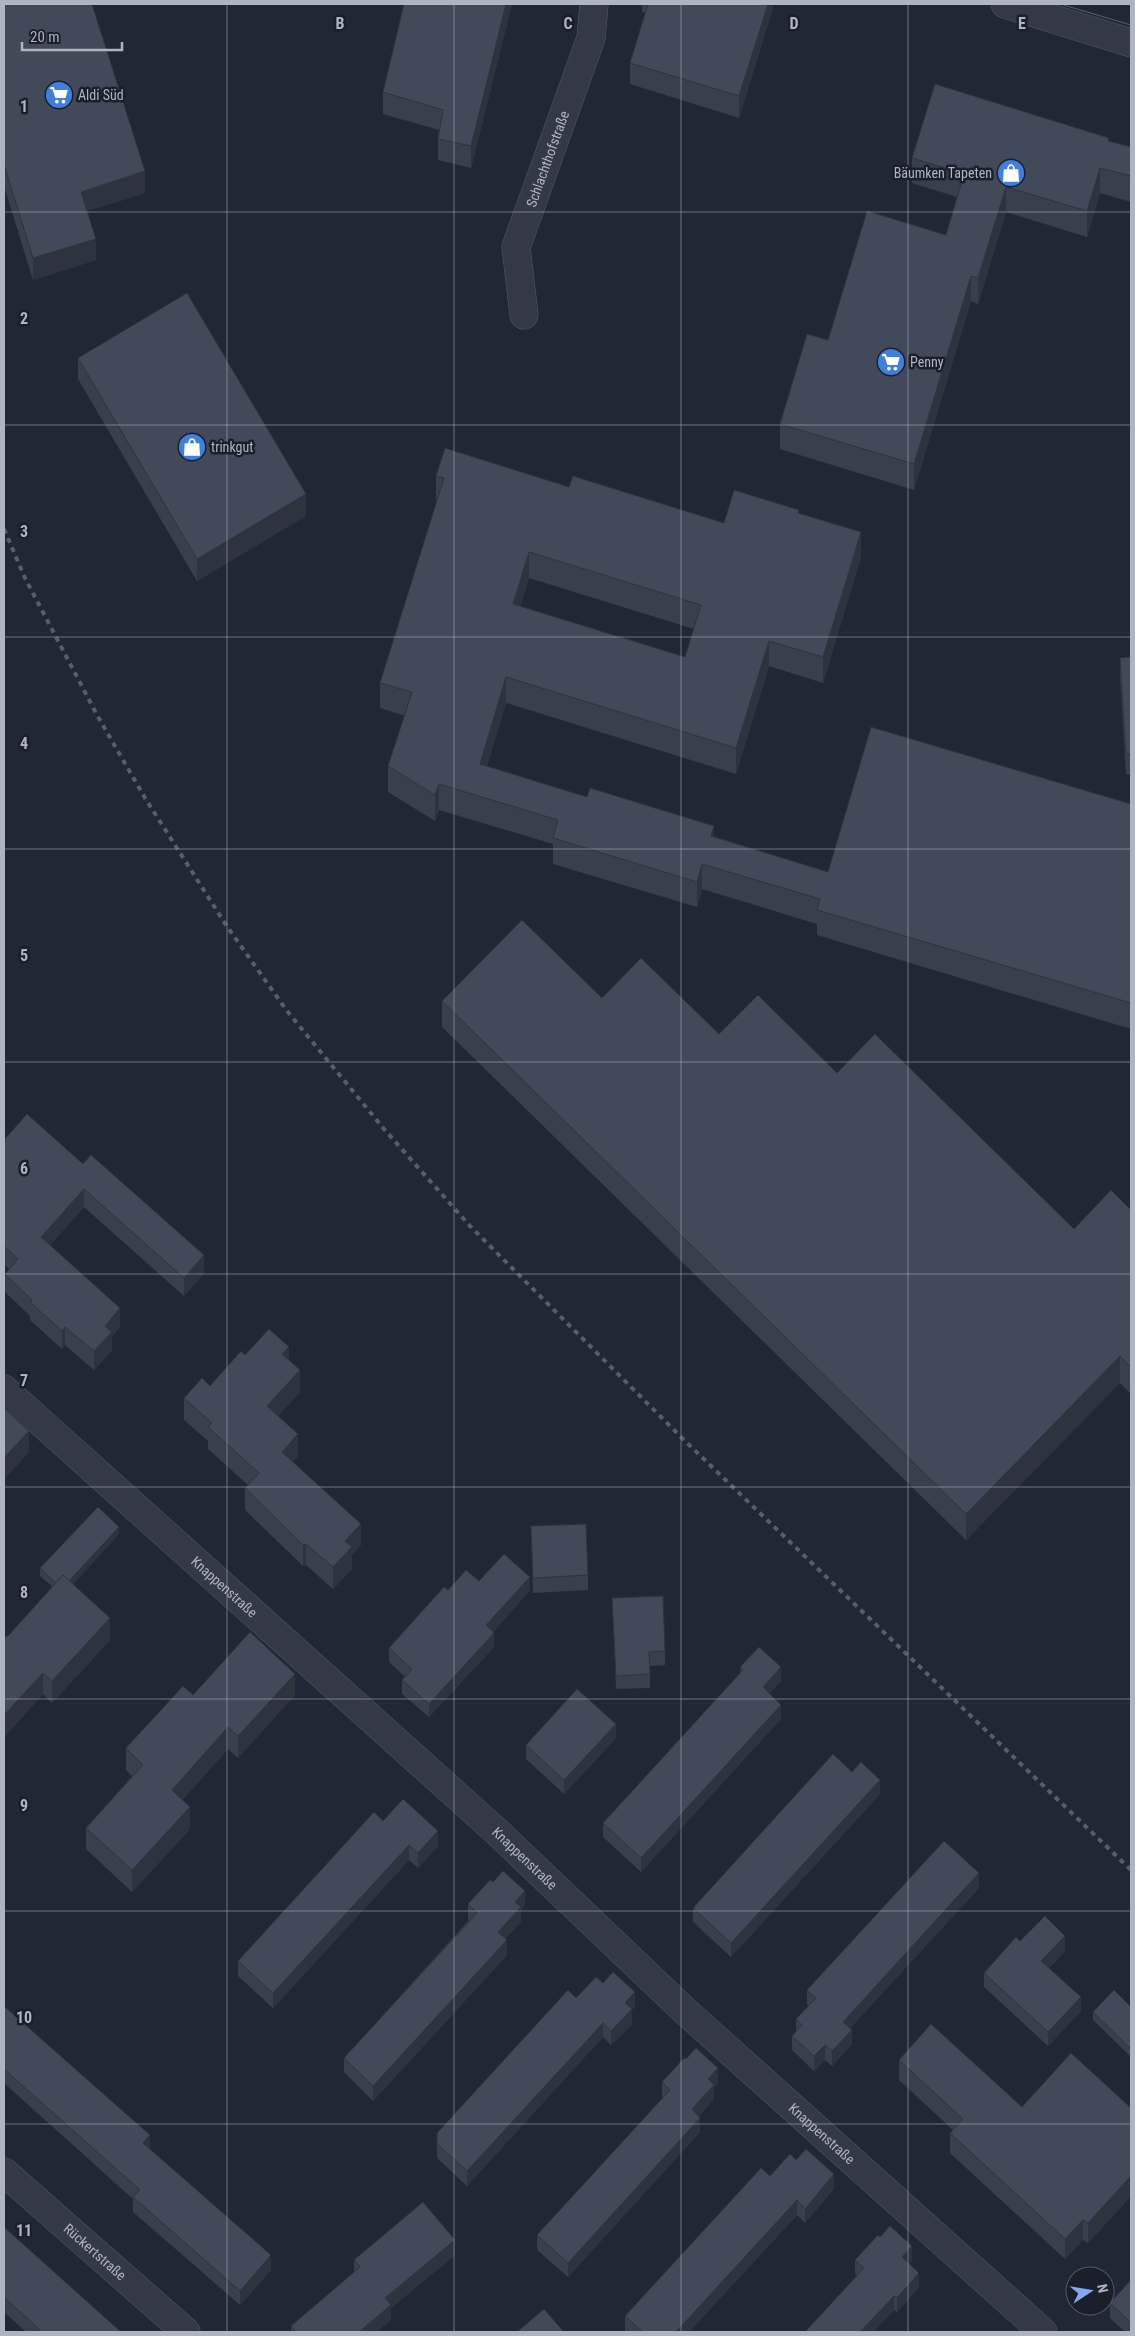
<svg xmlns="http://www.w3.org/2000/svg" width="1135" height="2336" viewBox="0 0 1135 2336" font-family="'Roboto Condensed',sans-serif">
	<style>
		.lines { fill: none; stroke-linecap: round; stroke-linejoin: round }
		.minor-casing { stroke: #515763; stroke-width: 29 }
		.tertiary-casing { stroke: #515763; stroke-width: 29 }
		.minor { stroke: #343a45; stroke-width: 28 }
		.tertiary { stroke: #343a45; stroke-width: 28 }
		.tram { stroke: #565e6c; stroke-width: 1 }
		.rail { stroke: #565e6c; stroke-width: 4; stroke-dasharray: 5 5; stroke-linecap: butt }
		.wall { fill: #39404d; fill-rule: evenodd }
		.shaded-wall { fill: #2e343e }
		.building { fill: #424a59; stroke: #2e343e; fill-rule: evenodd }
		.grid { fill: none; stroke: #aeb4c2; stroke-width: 1; stroke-opacity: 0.55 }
		.labels { text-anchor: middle; stroke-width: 5; stroke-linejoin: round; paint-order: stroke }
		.poi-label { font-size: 14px; fill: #aeb4c2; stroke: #1a1f2a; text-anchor: start }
		.street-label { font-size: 14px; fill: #aeb4c2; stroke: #1a1f2a }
		.grid-label { font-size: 16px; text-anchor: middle; font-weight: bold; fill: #aeb4c2; stroke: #1a1f2a; stroke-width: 5; stroke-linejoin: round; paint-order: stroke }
	</style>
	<rect width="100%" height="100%" fill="#212835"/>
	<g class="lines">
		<defs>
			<g id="minor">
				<path id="s1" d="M 524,315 L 516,247 L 591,38 L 594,4"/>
				<path id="s2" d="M 4,1389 L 495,1830 L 684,2010 L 1043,2332"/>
				<path id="s3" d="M 4,2172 L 186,2332"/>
			</g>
			<path id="tertiary" d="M 1005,4 L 1131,43"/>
		</defs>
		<use href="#minor" class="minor-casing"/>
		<use href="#tertiary" class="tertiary-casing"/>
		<use href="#minor" class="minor"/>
		<use href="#tertiary" class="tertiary"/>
		<g class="tram">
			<path d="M 1060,4 L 1131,25"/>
			<path d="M 1125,4 L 1131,5"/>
		</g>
		<path class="rail" d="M 4,529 L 25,578 L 97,715 L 145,798 L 226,925 L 287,1011 L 384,1129 L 470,1226 L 684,1440 L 1131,1870"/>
	</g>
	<g class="wall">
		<path d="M 4,4 L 145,193 L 87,211 L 96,260 L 33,280 L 4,186 Z"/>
		<path d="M 512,4 L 471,168 L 438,160 L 438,139 L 439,130 L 383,114 L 383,92 Z"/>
		<path d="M 642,4 L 773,4 L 773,8 L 739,118 L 630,84 L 630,63 L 645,13 L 642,12 Z"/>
		<path d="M 1109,142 L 1131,147 L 1131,202 L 1100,193 L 1087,237 L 1006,212 L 978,304 L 971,301 L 914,490 L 780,449 L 780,424 L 828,340 L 946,235 L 957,197 L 912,183 L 912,158 Z"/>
		<path d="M 78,358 L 306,516 L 197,581 L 78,379 Z"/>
		<path d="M 436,476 L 569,487 L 724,523 L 799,513 L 861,557 L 823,683 L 769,666 L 736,774 L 506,703 L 487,766 L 828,872 L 1131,804 L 1131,1029 L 817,935 L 817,924 L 702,889 L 697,907 L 553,864 L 553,844 L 439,810 L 435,821 L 388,792 L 388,766 L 405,716 L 380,708 L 380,683 L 437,502 L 436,501 ZM 529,578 L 694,629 L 685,657 L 520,607 Z"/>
		<path d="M 1131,657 L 1131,775 L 1126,774 L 1120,678 L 1120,658 Z"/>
		<path d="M 602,998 L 719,1034 L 837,1073 L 1074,1229 L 1131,1210 L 1131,1394 L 1120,1383 L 966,1540 L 442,1027 L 442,1001 Z"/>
		<path d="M 27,1114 L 204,1273 L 184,1296 L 84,1207 L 50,1245 L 120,1327 L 112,1336 L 112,1350 L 94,1370 L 65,1345 L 62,1349 L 30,1320 L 30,1316 L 5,1292 L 5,1274 L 9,1269 L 4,1264 L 4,1140 Z"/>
		<path d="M 245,1355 L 289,1360 L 300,1392 L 278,1416 L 298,1456 L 293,1461 L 361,1545 L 352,1555 L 352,1569 L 333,1589 L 306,1565 L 303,1566 L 245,1510 L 245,1488 L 248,1485 L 208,1449 L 208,1441 L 184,1420 L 184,1398 L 210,1386 Z"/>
		<path d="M 531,1526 L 588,1575 L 588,1590 L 533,1593 Z"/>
		<path d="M 119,1534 L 73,1584 L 110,1640 L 52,1703 L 43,1694 L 4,1737 L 4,1637 L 4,1638 L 9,1635 L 53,1587 L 40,1576 L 40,1568 Z"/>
		<path d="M 479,1581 L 530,1590 L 493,1632 L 494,1647 L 429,1717 L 402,1694 L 402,1680 L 405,1677 L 389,1662 L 389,1648 Z"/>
		<path d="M 612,1598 L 665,1651 L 665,1665 L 650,1666 L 650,1688 L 616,1689 Z"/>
		<path d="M 740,1667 L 781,1681 L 769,1693 L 781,1719 L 641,1872 L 603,1837 L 603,1823 L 740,1673 Z"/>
		<path d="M 193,1695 L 295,1695 L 238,1758 L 228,1749 L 182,1800 L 190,1829 L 132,1892 L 86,1849 L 86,1828 L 132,1776 L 126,1770 L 126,1748 Z"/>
		<path d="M 616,1738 L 564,1794 L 526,1759 L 526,1745 Z"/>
		<path d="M 852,1772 L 880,1794 L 731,1957 L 693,1922 L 693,1908 Z"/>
		<path d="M 383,1821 L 438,1846 L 418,1868 L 409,1860 L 273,2008 L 238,1976 L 238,1961 Z"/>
		<path d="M 979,1888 L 850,2028 L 852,2044 L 832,2066 L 825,2060 L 814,2071 L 792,2050 L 792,2036 L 796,2031 L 796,2019 L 809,2006 L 807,2004 L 807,1990 Z"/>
		<path d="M 468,1904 L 525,1905 L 521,1910 L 521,1922 L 505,1938 L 507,1955 L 373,2101 L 344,2072 L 344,2058 L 469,1920 L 468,1919 Z"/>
		<path d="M 1020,1941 L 1065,1951 L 1049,1968 L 1081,2011 L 1048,2046 L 984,1987 L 984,1973 Z"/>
		<path d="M 603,1983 L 635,2006 L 632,2010 L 632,2024 L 611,2045 L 603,2037 L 467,2186 L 437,2158 L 437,2133 L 576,1998 Z"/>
		<path d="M 4,2006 L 150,2149 L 271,2270 L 240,2305 L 133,2212 L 133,2199 L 4,2083 Z"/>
		<path d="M 1131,2007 L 1131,2057 L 1093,2020 L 1093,2012 Z"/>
		<path d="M 899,2060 L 1022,2107 L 1131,2108 L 1131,2196 L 1088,2243 L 1083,2240 L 1065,2259 L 950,2153 L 950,2133 L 953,2130 L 899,2080 Z"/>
		<path d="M 662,2082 L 718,2083 L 714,2087 L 714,2099 L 699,2116 L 700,2132 L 568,2277 L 537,2250 L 537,2235 L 663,2098 L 662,2096 Z"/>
		<path d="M 796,2160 L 834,2189 L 805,2223 L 797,2215 L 689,2332 L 627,2332 L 625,2331 L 625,2316 L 770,2176 Z"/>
		<path d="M 4,2227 L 121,2332 L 26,2332 L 4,2312 Z"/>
		<path d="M 455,2255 L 391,2308 L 391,2320 L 376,2332 L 296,2332 L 354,2272 L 354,2260 Z"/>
		<path d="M 855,2260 L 912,2260 L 909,2264 L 919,2287 L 897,2312 L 894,2310 L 873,2332 L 805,2332 L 857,2276 L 855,2274 Z"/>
		<path d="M 1131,2280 L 1131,2332 L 1125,2332 L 1110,2318 L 1110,2303 Z"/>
		<path d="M 291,2326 L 296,2332 L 291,2332 Z"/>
	</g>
	<g class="shaded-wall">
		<path d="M 506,4 L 512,4 L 471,168 L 471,146 Z"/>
		<path d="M 768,4 L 773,4 L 773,8 L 739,118 L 739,96 Z"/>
		<path d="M 1100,168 L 1100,193 L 1087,237 L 1087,211 Z"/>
		<path d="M 145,171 L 145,193 L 81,213 L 81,192 Z"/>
		<path d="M 1006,187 L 1006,212 L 978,304 L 978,278 Z"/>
		<path d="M 96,239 L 96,260 L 33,280 L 33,258 Z"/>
		<path d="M 971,276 L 971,301 L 914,490 L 914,464 Z"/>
		<path d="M 306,494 L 306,516 L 197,581 L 197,559 Z"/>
		<path d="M 861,532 L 861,557 L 823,683 L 823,657 Z"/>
		<path d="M 529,552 L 529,578 L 513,630 L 513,604 Z"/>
		<path d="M 769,641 L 769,666 L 736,774 L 736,748 Z"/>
		<path d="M 506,677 L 506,703 L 480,790 L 480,764 Z"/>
		<path d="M 439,784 L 439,810 L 435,821 L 435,795 Z"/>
		<path d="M 714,826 L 714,851 L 711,836 Z"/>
		<path d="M 702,864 L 702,889 L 697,907 L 697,882 Z"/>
		<path d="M 84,1189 L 84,1207 L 41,1255 L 41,1237 Z"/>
		<path d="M 204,1255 L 204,1273 L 184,1296 L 184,1278 Z"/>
		<path d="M 120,1308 L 120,1327 L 112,1336 L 112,1350 L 94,1370 L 94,1351 L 105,1326 Z"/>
		<path d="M 65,1327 L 65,1345 L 62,1349 L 62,1331 Z"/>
		<path d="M 289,1347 L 289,1369 L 282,1354 Z"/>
		<path d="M 1120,1356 L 1120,1383 L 966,1540 L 966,1514 Z"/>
		<path d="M 300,1370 L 300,1392 L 267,1428 L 267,1406 Z"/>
		<path d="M 29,1431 L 29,1452 L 4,1480 L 4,1458 Z"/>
		<path d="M 298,1434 L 298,1456 L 282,1473 L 282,1452 Z"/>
		<path d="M 361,1524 L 361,1545 L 352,1555 L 352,1569 L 333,1589 L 333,1567 L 345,1541 Z"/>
		<path d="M 119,1527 L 119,1534 L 62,1596 L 62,1588 Z"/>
		<path d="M 306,1544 L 306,1565 L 303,1566 L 303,1545 Z"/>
		<path d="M 530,1577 L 530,1590 L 486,1639 L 486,1625 Z"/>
		<path d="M 110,1618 L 110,1640 L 52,1703 L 52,1681 Z"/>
		<path d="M 494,1633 L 494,1647 L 429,1717 L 429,1704 Z"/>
		<path d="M 781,1667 L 781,1681 L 763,1701 L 763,1687 Z"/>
		<path d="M 43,1673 L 43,1694 L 4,1737 L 4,1715 Z"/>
		<path d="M 295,1674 L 295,1695 L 238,1758 L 238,1736 Z"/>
		<path d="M 781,1705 L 781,1719 L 641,1872 L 641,1858 Z"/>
		<path d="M 616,1724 L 616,1738 L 564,1794 L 564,1780 Z"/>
		<path d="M 228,1727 L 228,1749 L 172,1812 L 172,1790 Z"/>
		<path d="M 880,1780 L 880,1794 L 731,1957 L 731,1943 Z"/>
		<path d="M 190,1807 L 190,1829 L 132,1892 L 132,1870 Z"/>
		<path d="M 438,1831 L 438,1846 L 418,1868 L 418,1853 Z"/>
		<path d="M 409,1845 L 409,1860 L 273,2008 L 273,1993 Z"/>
		<path d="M 979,1873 L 979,1888 L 843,2036 L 843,2022 Z"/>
		<path d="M 525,1891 L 525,1905 L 521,1910 L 521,1922 L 498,1947 L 498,1932 L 515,1902 Z"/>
		<path d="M 1065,1936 L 1065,1951 L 1041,1975 L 1041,1961 Z"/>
		<path d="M 507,1940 L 507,1955 L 373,2101 L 373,2086 Z"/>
		<path d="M 635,1992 L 635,2006 L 632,2010 L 632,2024 L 611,2045 L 611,2031 L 625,2003 Z"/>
		<path d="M 1081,1997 L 1081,2011 L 1048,2046 L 1048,2032 Z"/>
		<path d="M 603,2023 L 603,2037 L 467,2186 L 467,2171 Z"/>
		<path d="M 852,2030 L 852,2044 L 832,2066 L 832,2051 Z"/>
		<path d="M 825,2045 L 825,2060 L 814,2071 L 814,2056 Z"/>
		<path d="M 718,2068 L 718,2083 L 714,2087 L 714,2099 L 692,2124 L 692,2109 L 708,2079 Z"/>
		<path d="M 700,2118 L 700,2132 L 568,2277 L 568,2263 Z"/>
		<path d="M 150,2135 L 150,2150 L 143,2143 Z"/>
		<path d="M 834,2174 L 834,2189 L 805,2223 L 805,2209 Z"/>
		<path d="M 1131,2176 L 1131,2196 L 1088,2243 L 1088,2223 Z"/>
		<path d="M 797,2200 L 797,2215 L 689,2332 L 676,2332 Z"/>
		<path d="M 1083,2220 L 1083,2240 L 1065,2259 L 1065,2239 Z"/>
		<path d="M 455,2240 L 455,2255 L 391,2308 L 391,2320 L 376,2332 L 359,2332 L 385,2298 Z"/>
		<path d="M 912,2246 L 912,2260 L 902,2271 L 902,2257 Z"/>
		<path d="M 271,2255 L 271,2270 L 240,2305 L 240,2291 Z"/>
		<path d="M 919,2273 L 919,2287 L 897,2312 L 897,2298 Z"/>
		<path d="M 894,2296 L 894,2310 L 873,2332 L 860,2332 Z"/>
	</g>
	<g class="building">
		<path d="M 4,4 L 92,4 L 145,171 L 81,192 L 96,239 L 33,258 L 4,165 Z"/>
		<path d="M 404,4 L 506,4 L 471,146 L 438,139 L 443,110 L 383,92 Z"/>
		<path d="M 648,4 L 768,4 L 739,96 L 630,63 Z"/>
		<path d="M 935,84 L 1109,138 L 1108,141 L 1131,147 L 1131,176 L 1100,168 L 1087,211 L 1006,187 L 978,278 L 971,276 L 914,464 L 780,424 L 807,334 L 828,340 L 867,211 L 946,235 L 964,174 L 912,158 Z"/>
		<path d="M 187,293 L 306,494 L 197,559 L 78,358 Z"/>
		<path d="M 445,448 L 569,487 L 573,476 L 724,523 L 734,490 L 799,510 L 798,513 L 861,532 L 823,657 L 769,641 L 736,748 L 506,677 L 480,764 L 587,797 L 590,788 L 714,826 L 711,836 L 828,872 L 871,727 L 1131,804 L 1131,1003 L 817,910 L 820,899 L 702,864 L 697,882 L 553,838 L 558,820 L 439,784 L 435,795 L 388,766 L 412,692 L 380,683 L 444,478 L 436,476 ZM 529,552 L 701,605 L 685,657 L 513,604 Z"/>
		<path d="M 1131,657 L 1131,755 L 1126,753 L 1120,658 Z"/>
		<path d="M 522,920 L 602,998 L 641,958 L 719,1034 L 758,995 L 837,1073 L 875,1034 L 1074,1229 L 1111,1190 L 1131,1210 L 1131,1367 L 1120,1356 L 966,1514 L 442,1001 Z"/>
		<path d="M 27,1114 L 83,1164 L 91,1155 L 204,1255 L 184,1278 L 84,1189 L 41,1237 L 120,1308 L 105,1326 L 112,1332 L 94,1351 L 65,1327 L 62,1331 L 30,1302 L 32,1300 L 5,1274 L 18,1259 L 4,1246 L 4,1140 Z"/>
		<path d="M 269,1329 L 289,1347 L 282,1354 L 300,1370 L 267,1406 L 298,1434 L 282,1452 L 361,1524 L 345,1541 L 352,1547 L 333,1567 L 306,1544 L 303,1545 L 245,1488 L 259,1473 L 208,1427 L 212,1423 L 184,1398 L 202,1378 L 210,1386 L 241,1351 L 245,1355 Z"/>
		<path d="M 4,1408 L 29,1431 L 4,1458 Z"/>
		<path d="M 98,1507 L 119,1527 L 69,1581 L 63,1575 L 56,1583 L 40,1568 Z"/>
		<path d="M 586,1524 L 588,1575 L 533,1578 L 531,1526 Z"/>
		<path d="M 504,1554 L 530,1577 L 486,1625 L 494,1633 L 429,1704 L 402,1680 L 412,1669 L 389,1648 L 444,1587 L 448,1590 L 466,1570 L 479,1581 Z"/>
		<path d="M 63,1575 L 110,1618 L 52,1681 L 43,1673 L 4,1715 L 4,1637 L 4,1638 L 9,1635 Z"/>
		<path d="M 663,1596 L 665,1651 L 649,1652 L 650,1674 L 616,1676 L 612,1598 Z"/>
		<path d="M 250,1632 L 295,1674 L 238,1736 L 228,1727 L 172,1790 L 190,1807 L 132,1870 L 86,1828 L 143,1765 L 126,1748 L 183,1686 L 193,1695 Z"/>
		<path d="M 759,1647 L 781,1667 L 763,1687 L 781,1705 L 641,1858 L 603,1823 L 743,1670 L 740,1667 Z"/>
		<path d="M 577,1689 L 616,1724 L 564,1780 L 526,1745 Z"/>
		<path d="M 833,1754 L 852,1772 L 861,1762 L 880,1780 L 731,1943 L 693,1908 Z"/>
		<path d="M 403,1799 L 438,1831 L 418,1853 L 409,1845 L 273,1993 L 238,1961 L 374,1812 L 383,1821 Z"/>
		<path d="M 944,1841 L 979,1873 L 843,2022 L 852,2030 L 832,2051 L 825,2045 L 814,2056 L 792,2036 L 802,2025 L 796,2019 L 816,1998 L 807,1990 Z"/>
		<path d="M 503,1871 L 525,1891 L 515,1902 L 521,1907 L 498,1932 L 507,1940 L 373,2086 L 344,2058 L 477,1913 L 468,1904 L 490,1880 L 493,1882 Z"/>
		<path d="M 1045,1916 L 1065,1936 L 1041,1961 L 1081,1997 L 1048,2032 L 984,1973 L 1016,1937 L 1020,1941 Z"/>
		<path d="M 613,1972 L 635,1992 L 625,2003 L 632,2009 L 611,2031 L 603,2023 L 467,2171 L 437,2144 L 437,2133 L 568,1990 L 576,1998 L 596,1977 L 603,1983 Z"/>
		<path d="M 1114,1990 L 1131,2007 L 1131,2049 L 1093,2012 Z"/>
		<path d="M 4,2006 L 150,2135 L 143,2143 L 271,2255 L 240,2291 L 133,2197 L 140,2190 L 4,2069 Z"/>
		<path d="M 931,2024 L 1022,2107 L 1071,2053 L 1131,2108 L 1131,2176 L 1088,2223 L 1083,2220 L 1065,2239 L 950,2133 L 963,2119 L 899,2060 Z"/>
		<path d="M 696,2048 L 718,2068 L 708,2079 L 714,2085 L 692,2109 L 700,2118 L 568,2263 L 537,2235 L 670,2090 L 662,2082 L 684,2058 L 686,2059 Z"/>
		<path d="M 806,2149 L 834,2174 L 805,2209 L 797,2200 L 676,2332 L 643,2332 L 625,2316 L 761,2168 L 770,2176 L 790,2154 L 796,2160 Z"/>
		<path d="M 423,2202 L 455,2240 L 385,2298 L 391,2305 L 359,2332 L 296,2332 L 291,2326 L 360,2267 L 354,2260 Z"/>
		<path d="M 890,2226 L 912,2246 L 902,2257 L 919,2273 L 897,2298 L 894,2296 L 860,2332 L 805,2332 L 864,2268 L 855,2260 L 878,2235 L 880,2237 Z"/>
		<path d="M 4,2227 L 121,2332 L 42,2332 L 4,2297 Z"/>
		<path d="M 1131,2280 L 1131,2323 L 1110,2303 Z"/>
		<path d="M 544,2309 L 564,2332 L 517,2332 Z"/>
	</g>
	<path class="grid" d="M 227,4 L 227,2332M 454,4 L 454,2332M 681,4 L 681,2332M 908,4 L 908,2332M 4,212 L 1131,212M 4,425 L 1131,425M 4,637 L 1131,637M 4,849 L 1131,849M 4,1062 L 1131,1062M 4,1274 L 1131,1274M 4,1487 L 1131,1487M 4,1699 L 1131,1699M 4,1911 L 1131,1911M 4,2124 L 1131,2124"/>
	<defs>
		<symbol id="supermarket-disc" viewBox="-11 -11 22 22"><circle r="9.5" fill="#3f7fe0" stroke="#1a1f2a"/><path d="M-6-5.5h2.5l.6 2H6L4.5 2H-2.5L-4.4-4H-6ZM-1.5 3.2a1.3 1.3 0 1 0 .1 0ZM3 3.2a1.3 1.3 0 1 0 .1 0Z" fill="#fff"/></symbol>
		<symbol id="shop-disc" viewBox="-11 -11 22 22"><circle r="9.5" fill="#3f7fe0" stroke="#1a1f2a"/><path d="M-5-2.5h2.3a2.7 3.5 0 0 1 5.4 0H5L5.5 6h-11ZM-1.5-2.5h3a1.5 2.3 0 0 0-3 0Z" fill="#fff"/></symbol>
	</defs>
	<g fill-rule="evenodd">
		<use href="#supermarket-disc" x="43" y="79" width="32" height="32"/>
		<use href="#shop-disc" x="995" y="157" width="32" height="32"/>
		<use href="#supermarket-disc" x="875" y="346" width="32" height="32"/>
		<use href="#shop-disc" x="176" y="431" width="32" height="32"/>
	</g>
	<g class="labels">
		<g class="poi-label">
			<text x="78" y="100">Aldi Süd</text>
			<text x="992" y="178" text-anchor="end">Bäumken Tapeten</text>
			<text x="910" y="367">Penny</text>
			<text x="211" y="452">trinkgut</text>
		</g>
		<g class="street-label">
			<text dy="5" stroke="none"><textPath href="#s1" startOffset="162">Schlachthofstraße</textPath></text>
			<text dy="5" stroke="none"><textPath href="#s2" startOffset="296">Knappenstraße</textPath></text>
			<text dy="5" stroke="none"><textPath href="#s2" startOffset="701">Knappenstraße</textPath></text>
			<text dy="5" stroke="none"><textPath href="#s2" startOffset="1106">Knappenstraße</textPath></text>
			<text dy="5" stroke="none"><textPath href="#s3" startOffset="121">Rückertstraße</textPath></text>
		</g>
	</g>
	<g class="grid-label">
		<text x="340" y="29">B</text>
		<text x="568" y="29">C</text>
		<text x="794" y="29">D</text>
		<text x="1022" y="29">E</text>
		<text x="24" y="112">1</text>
		<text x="24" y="324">2</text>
		<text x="24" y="537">3</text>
		<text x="24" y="749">4</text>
		<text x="24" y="961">5</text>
		<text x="24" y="1174">6</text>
		<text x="24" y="1386">7</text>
		<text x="24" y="1598">8</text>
		<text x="24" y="1811">9</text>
		<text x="24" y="2023">10</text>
		<text x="24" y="2236">11</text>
	</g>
	<rect width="1135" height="2336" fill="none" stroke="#aeb4c2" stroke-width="10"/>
	<g transform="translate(1090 2291) rotate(78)"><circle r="24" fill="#1a1f2a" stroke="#555b67"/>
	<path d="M0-4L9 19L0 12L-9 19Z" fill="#86a7f0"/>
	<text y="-8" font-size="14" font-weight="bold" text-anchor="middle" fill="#aeb4c2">N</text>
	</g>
	<path d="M22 42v8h100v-8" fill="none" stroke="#aeb4c2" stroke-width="2.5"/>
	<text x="30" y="42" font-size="15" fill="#aeb4c2" stroke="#1a1f2a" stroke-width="4" paint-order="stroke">20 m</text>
</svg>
